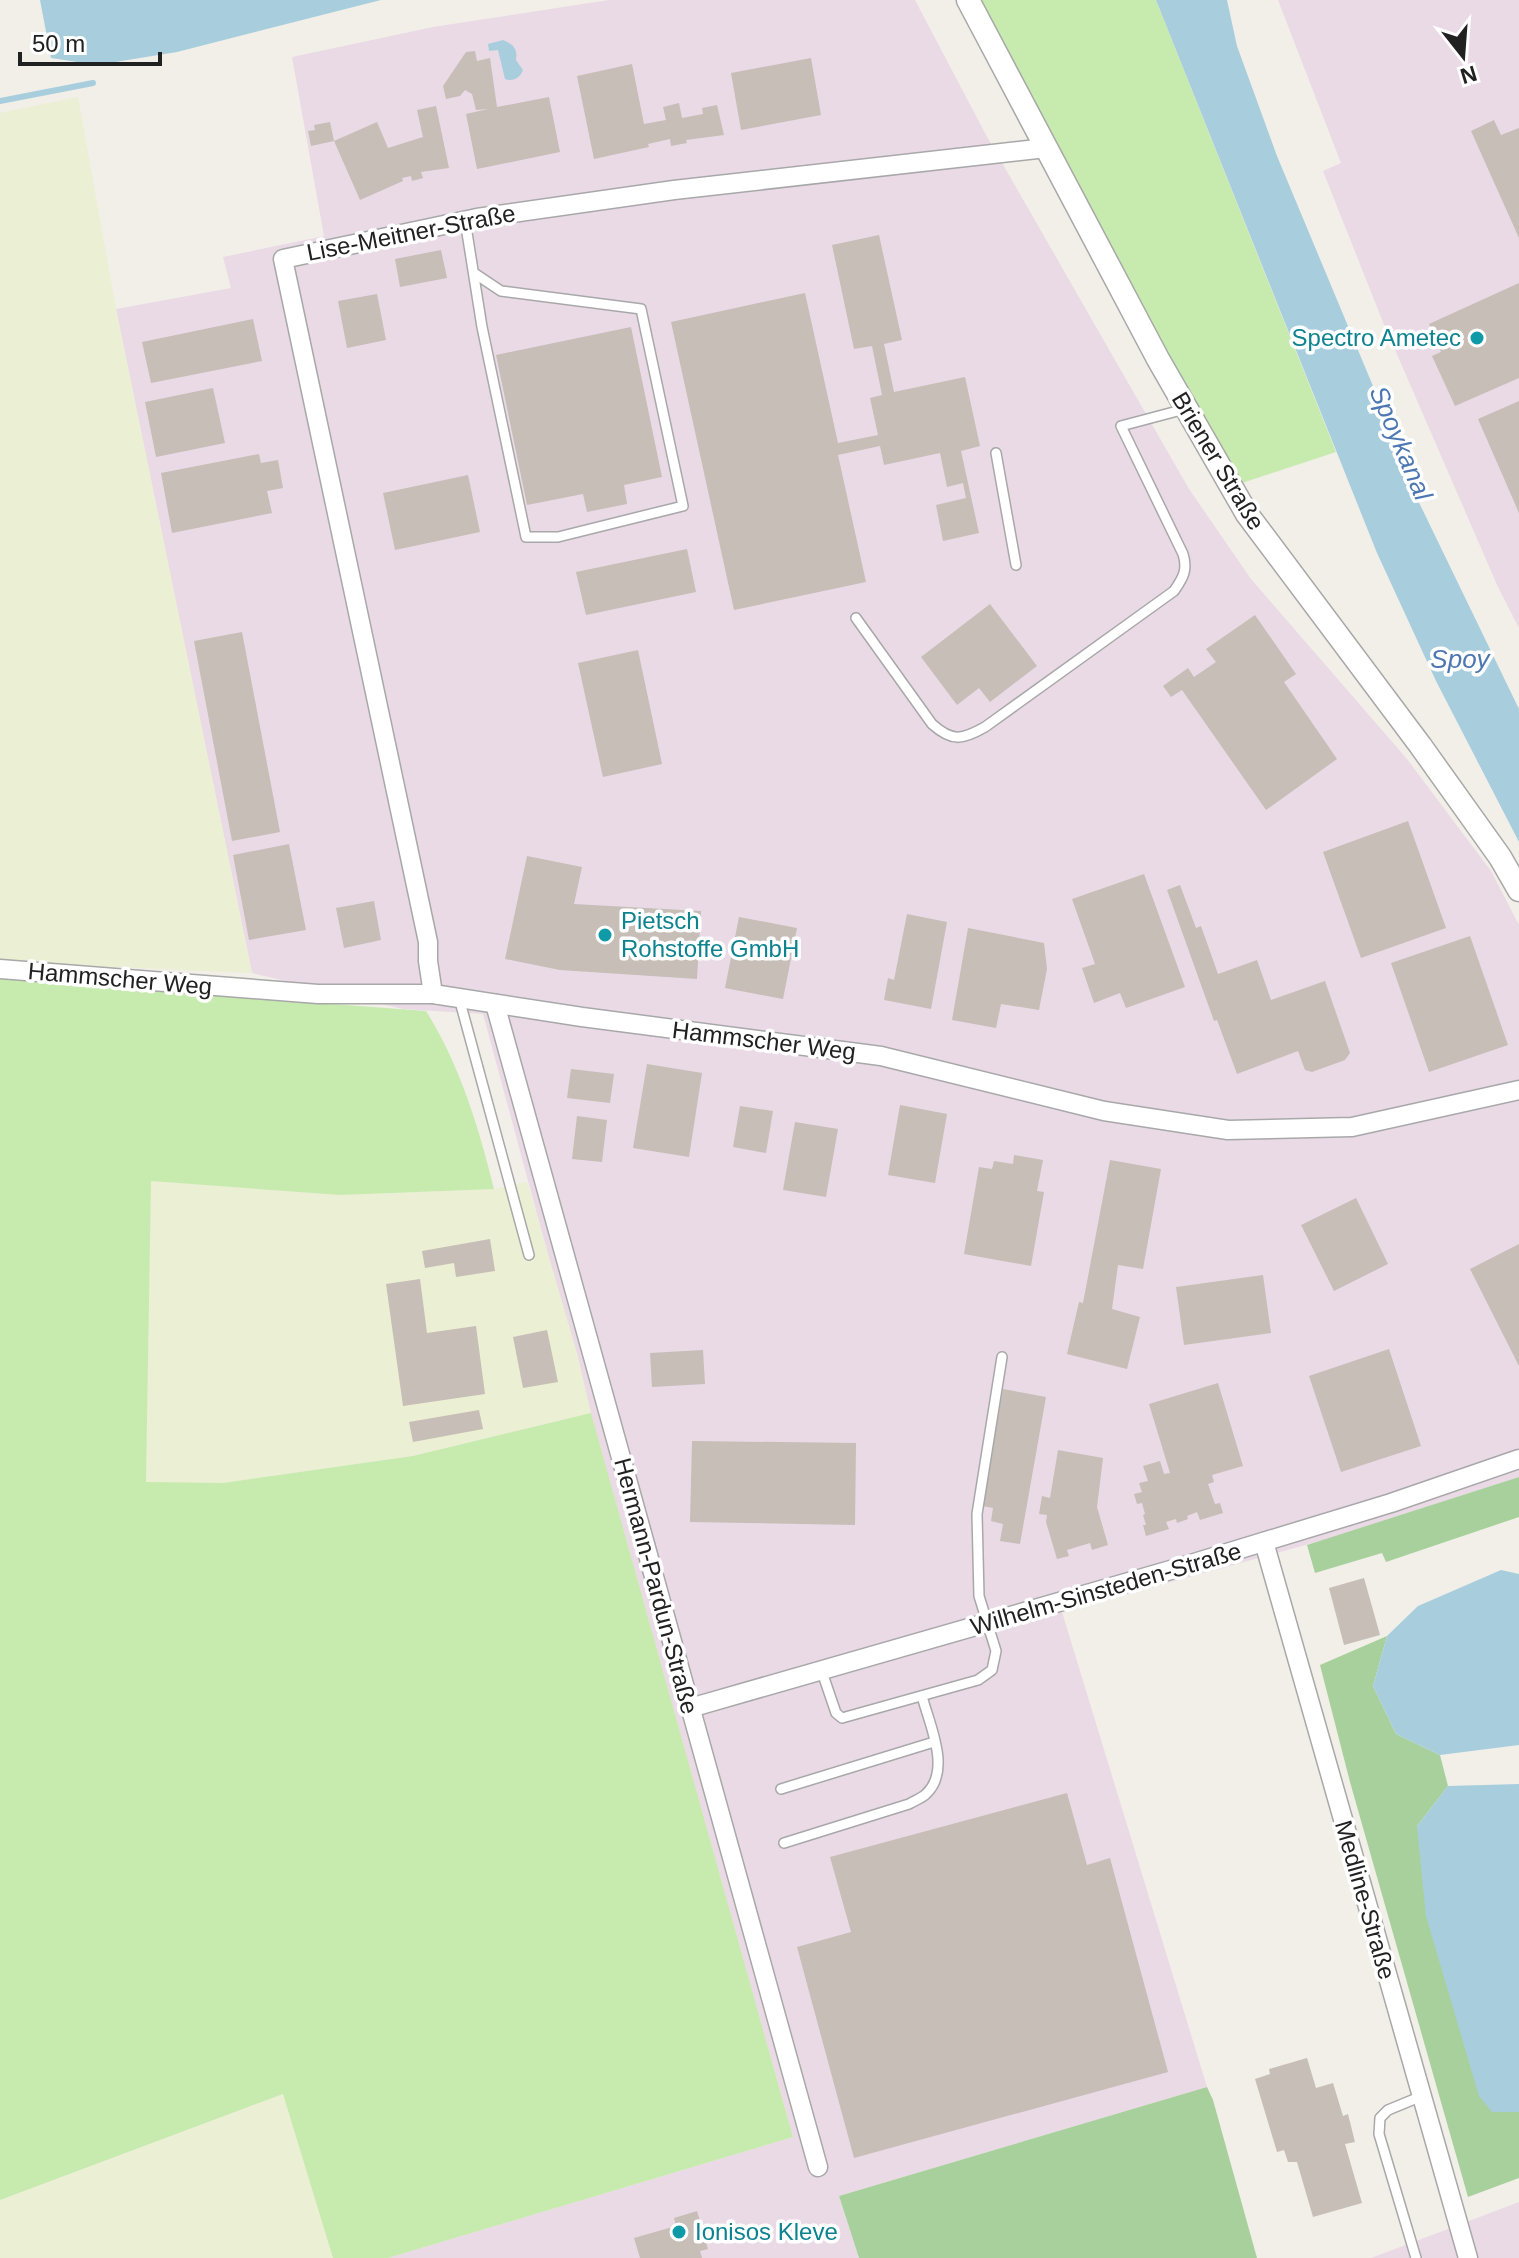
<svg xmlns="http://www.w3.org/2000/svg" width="1519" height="2258" viewBox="0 0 1519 2258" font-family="Arial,sans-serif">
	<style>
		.industrial { fill: #eadae6 }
		.farmland { fill: #ebefd3 }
		.grass { fill: #c7eaae }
		.forest { fill: #a8d09d }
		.water { fill: #a8cede }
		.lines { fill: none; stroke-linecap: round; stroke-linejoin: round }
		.stream { stroke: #a8cede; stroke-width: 6 }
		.building { fill: #c6beb7 }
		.service-casing { stroke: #a8a8a8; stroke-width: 12 }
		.minor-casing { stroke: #a8a8a8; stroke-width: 21 }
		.tertiary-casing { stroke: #a8a8a8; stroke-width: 25 }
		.service { stroke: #fff; stroke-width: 9 }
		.minor { stroke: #fff; stroke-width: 18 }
		.tertiary { stroke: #fff; stroke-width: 22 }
		.culture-dot { fill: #0f9aa8; stroke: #fff; stroke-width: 3 }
		.labels { text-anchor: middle; stroke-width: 7; stroke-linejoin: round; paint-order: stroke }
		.street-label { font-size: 24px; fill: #212121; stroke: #fff }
		.culture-label { font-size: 24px; fill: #0d838f; stroke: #fff; text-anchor: start }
		.water-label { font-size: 26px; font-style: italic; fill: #4c77b2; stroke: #fff }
	</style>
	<rect width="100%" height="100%" fill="#f1efe8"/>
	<g class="industrial">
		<path d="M 609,0 L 915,0 L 986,135 L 1189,489 L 1251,579 L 1407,759 L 1491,871 L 1519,925 L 1519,1477 L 1324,1540 L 1062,1612 L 1207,2087 L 839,2196 L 859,2258 L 388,2258 L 793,2137 L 591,1414 L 483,1014 L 403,1009 L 252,973 L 116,309 L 231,288 L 223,257 L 324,236 L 292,57 L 433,27 Z"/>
		<path d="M 1278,0 L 1519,0 L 1519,628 L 1498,587 L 1383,322 L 1323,171 L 1341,163 Z"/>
		<path d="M 1519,2202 L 1519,2258 L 1371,2258 L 1440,2232 Z"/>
	</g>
	<g class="farmland">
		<path d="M 78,97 L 116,309 L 252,973 L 0,962 L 0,113 Z"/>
		<path d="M 151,1181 L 340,1195 L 494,1189 L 527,1182 L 577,1353 L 591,1413 L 413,1456 L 223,1483 L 146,1483 Z"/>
		<path d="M 283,2094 L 333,2258 L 0,2258 L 0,2200 Z"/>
	</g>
	<g class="grass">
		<path d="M 978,0 L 1156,0 L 1336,452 L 1239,484 L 1183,389 L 1079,186 Z"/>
		<path d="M 0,976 L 140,990 L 426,1011 C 460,1065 479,1128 494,1189 L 340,1195 L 151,1181 L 146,1482 L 223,1483 L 413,1456 L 591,1413 L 793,2137 L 388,2258 L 333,2258 L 283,2094 L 0,2200 Z"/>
	</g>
	<g class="forest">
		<path d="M 1519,1477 L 1519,1517 L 1386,1562 L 1382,1553 L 1315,1573 L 1307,1545 Z"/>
		<path d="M 1387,1636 L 1373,1686 L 1396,1734 L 1440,1755 L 1448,1786 L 1417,1826 L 1493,2112 L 1519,2112 L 1519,2178 L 1468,2197 L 1350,1782 L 1320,1665 Z"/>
		<path d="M 1207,2087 L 1213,2100 L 1257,2258 L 859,2258 L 839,2196 Z"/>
	</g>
	<g class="water">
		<path d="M 40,0 L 381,0 L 177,52 L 97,65 L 51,58 Z"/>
		<path d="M 1156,0 L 1227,0 L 1237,46 L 1277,156 L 1378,398 L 1396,455 L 1519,709 L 1519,842 L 1436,681 L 1377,553 Z"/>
		<path d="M 503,40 C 513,44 518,49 516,60 L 523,70 C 520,78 513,82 505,79 L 498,50 L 489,51 L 488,44 Z"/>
		<path d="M 1501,1570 L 1519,1574 L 1519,1745 L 1440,1755 L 1396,1734 L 1373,1686 L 1387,1636 L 1418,1606 Z"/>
		<path d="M 1519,1784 L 1519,2112 L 1492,2112 L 1479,2096 L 1426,1916 L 1417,1826 L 1448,1786 Z"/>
	</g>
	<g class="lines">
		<path class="stream" d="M 0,101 L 93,83"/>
	</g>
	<g class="building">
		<path d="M 475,51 L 477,61 L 490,58 L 497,107 L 549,97 L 560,152 L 477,169 L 466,114 L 488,109 L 476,110 L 472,94 L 465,90 L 460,96 L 446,99 L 443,86 L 466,52 Z"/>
		<path d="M 811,58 L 821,115 L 741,130 L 731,73 Z"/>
		<path d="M 632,64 L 644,124 L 666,120 L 663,107 L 679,103 L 682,118 L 703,114 L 702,108 L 717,105 L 724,135 L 686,140 L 687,143 L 671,146 L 670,139 L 648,144 L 649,147 L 594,159 L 577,76 Z"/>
		<path d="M 436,106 L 449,168 L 421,172 L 423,178 L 412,181 L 411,176 L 402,178 L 403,181 L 360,200 L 334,141 L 311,146 L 308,131 L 315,130 L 314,125 L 330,122 L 334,141 L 377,122 L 388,148 L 423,137 L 417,110 Z"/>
		<path d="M 1494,120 L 1501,135 L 1519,128 L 1519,238 L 1471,131 Z"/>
		<path d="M 879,235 L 902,340 L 884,344 L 894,392 L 965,377 L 980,446 L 961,451 L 979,533 L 943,541 L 936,505 L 966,498 L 963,483 L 947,487 L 940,453 L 884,465 L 880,446 L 838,455 L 866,582 L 734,610 L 671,322 L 805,293 L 838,443 L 878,435 L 870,398 L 882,395 L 872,346 L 854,349 L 832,245 Z"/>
		<path d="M 441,250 L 447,278 L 400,287 L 395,259 Z"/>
		<path d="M 1519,283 L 1519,378 L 1455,406 L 1432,356 L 1441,352 L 1429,324 Z"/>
		<path d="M 377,294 L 386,340 L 347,348 L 338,301 Z"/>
		<path d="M 253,319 L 262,361 L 151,383 L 142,342 Z"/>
		<path d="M 631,327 L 662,477 L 624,485 L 627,504 L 587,512 L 583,494 L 527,505 L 496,355 Z"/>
		<path d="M 213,388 L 225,443 L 156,457 L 145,402 Z"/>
		<path d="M 1519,401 L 1519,513 L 1478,419 Z"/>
		<path d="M 259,454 L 261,463 L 278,460 L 283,488 L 267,491 L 272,513 L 172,533 L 161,473 Z"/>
		<path d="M 468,475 L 480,532 L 395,550 L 383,493 Z"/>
		<path d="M 687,549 L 696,592 L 586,615 L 576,572 Z"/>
		<path d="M 990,604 L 1037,666 L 990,702 L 979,688 L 957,705 L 921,657 Z"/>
		<path d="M 1255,615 L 1296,674 L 1284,682 L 1337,759 L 1266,810 L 1182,690 L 1171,697 L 1163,686 L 1188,668 L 1194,677 L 1216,662 L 1206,649 Z"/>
		<path d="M 242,632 L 280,832 L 232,841 L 194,641 Z"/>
		<path d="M 638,650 L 662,764 L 603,777 L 578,663 Z"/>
		<path d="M 1408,821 L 1446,928 L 1361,958 L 1323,852 Z"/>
		<path d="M 289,844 L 306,930 L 249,940 L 233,855 Z"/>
		<path d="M 527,856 L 582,867 L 574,904 L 701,911 L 697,979 L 560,970 L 505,959 Z"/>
		<path d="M 1144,874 L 1185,987 L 1126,1008 L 1120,993 L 1094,1003 L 1082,968 L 1095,964 L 1072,899 Z"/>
		<path d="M 1180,885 L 1196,928 L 1201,926 L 1218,974 L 1257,960 L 1271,1000 L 1325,981 L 1350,1053 L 1345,1060 L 1312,1072 L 1305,1070 L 1298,1051 L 1237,1074 L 1217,1020 L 1214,1021 L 1167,890 Z"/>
		<path d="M 374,901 L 381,940 L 344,948 L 336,908 Z"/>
		<path d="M 907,914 L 947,922 L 931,1009 L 884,1000 L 888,978 L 894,980 Z"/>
		<path d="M 739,917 L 797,928 L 783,999 L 725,988 Z"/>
		<path d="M 968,928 L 1044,943 L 1047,969 L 1039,1010 L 1001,1004 L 996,1028 L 952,1020 Z"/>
		<path d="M 1470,936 L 1508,1045 L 1429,1072 L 1391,963 Z"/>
		<path d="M 647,1064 L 702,1073 L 689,1157 L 633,1148 Z"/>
		<path d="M 571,1069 L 614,1074 L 610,1103 L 567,1098 Z"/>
		<path d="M 900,1105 L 947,1114 L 935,1183 L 888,1175 Z"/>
		<path d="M 740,1106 L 773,1111 L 766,1153 L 733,1147 Z"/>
		<path d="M 577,1116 L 607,1120 L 602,1162 L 572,1159 Z"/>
		<path d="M 795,1122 L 838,1129 L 826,1197 L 783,1190 Z"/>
		<path d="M 1014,1155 L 1043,1160 L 1037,1191 L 1044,1192 L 1031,1266 L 964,1254 L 979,1167 L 992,1169 L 994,1161 L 1013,1164 Z"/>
		<path d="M 1110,1160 L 1161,1169 L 1143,1269 L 1118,1265 L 1112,1309 L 1140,1317 L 1127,1369 L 1067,1354 L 1079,1302 L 1083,1303 Z"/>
		<path d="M 1356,1198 L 1388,1264 L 1334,1291 L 1301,1225 Z"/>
		<path d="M 490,1239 L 495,1271 L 456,1277 L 454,1263 L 425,1268 L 422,1251 Z"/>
		<path d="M 1519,1244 L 1519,1366 L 1470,1269 Z"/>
		<path d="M 1263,1275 L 1271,1333 L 1184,1345 L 1176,1287 Z"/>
		<path d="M 420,1279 L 427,1333 L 476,1326 L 485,1394 L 403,1406 L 386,1284 Z"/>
		<path d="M 547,1330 L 558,1382 L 523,1388 L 513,1337 Z"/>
		<path d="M 1389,1349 L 1421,1446 L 1341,1472 L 1309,1376 Z"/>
		<path d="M 703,1350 L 705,1384 L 652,1387 L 650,1353 Z"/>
		<path d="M 1218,1383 L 1243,1466 L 1212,1475 L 1214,1482 L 1208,1484 L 1215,1504 L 1220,1503 L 1223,1513 L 1200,1520 L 1197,1512 L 1187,1516 L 1188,1519 L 1177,1523 L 1176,1519 L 1166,1522 L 1169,1529 L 1146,1536 L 1143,1525 L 1146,1525 L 1143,1515 L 1145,1514 L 1142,1503 L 1137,1504 L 1134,1494 L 1142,1492 L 1139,1483 L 1148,1481 L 1143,1466 L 1160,1461 L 1164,1474 L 1170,1473 L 1149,1404 Z"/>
		<path d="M 1003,1389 L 1046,1397 L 1020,1544 L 1000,1541 L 1003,1524 L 991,1521 L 993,1508 L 982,1506 Z"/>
		<path d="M 479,1410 L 483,1429 L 413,1442 L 409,1422 Z"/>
		<path d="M 692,1441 L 856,1443 L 855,1525 L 690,1522 Z"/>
		<path d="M 1058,1450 L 1103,1458 L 1097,1507 L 1108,1545 L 1092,1550 L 1090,1543 L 1067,1550 L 1069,1556 L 1057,1559 L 1046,1522 L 1047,1515 L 1039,1514 L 1042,1496 L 1050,1498 Z"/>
		<path d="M 1364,1578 L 1380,1635 L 1344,1645 L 1329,1588 Z"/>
		<path d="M 1067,1793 L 1087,1865 L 1110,1858 L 1168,2072 L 854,2158 L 797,1947 L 851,1932 L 830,1857 Z"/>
		<path d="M 1307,2058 L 1316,2088 L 1333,2083 L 1343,2116 L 1348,2114 L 1355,2142 L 1345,2144 L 1362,2203 L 1313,2217 L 1297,2162 L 1288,2162 L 1284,2150 L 1277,2152 L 1255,2079 L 1270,2074 L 1269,2069 Z"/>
		<path d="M 697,2211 L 708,2249 L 700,2251 L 702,2258 L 640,2258 L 634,2238 L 676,2226 L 674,2218 Z"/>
	</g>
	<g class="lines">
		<defs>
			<g id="service">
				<path d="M 465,220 L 482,327 L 526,537 L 558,537 L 683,506 L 641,309 L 501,291 L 474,273"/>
				<path d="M 996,453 L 1016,565"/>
				<path d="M 856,618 L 932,724 C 952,742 962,740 985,727 L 1174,591 C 1183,578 1188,570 1183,554 L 1121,426 L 1185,409"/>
				<path d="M 459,998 L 529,1255"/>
				<path d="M 822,1672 L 836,1713 L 842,1718 L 978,1680 L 992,1670 L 996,1651 L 979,1596 L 977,1514 L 1002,1357"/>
				<path d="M 781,1789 L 934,1742"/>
				<path d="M 784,1843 L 909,1804 C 914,1801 922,1798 926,1794 C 952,1770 929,1724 922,1696"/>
				<path d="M 1416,2258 L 1379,2134 L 1380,2118 L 1388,2110 L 1422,2096"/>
			</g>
			<g id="minor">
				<path d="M 0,969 L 318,994 L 433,994 L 582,1017 L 881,1056 L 1104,1111 L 1228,1130 L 1352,1127 L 1519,1090"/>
				<path d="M 433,994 L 428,961 L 428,942 L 283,259 L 477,218 L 674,190 L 1046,148"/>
				<path d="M 495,1004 L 818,2167"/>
				<path d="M 1264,1542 L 1468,2258"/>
				<path d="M 690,1708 L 1181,1567 L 1391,1503 L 1519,1459"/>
			</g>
			<path id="tertiary" d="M 968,0 L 1158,359 L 1247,514 L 1420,745 L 1500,857 L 1519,890"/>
		</defs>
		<use href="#service" class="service-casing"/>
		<use href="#minor" class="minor-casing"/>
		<use href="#tertiary" class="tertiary-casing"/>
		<use href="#service" class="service"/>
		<use href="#minor" class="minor"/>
		<use href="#tertiary" class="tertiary"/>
	</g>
	<g class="culture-dot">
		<circle cx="1477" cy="338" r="8"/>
		<circle cx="605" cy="935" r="8"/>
		<circle cx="679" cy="2232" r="8"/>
	</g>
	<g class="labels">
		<g class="street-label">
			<text transform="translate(411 233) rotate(-11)" y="8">Lise-Meitner-Straße</text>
			<text transform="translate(1218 461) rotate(59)" y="8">Briener Straße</text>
			<text transform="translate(120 979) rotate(5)" y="8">Hammscher Weg</text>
			<text transform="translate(764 1041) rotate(7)" y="8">Hammscher Weg</text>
			<text transform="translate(656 1586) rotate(75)" y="8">Hermann-Pardun-Straße</text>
			<text transform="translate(1106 1589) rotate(-16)" y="8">Wilhelm-Sinsteden-Straße</text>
			<text transform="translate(1365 1900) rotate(74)" y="8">Medline-Straße</text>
		</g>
		<g class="culture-label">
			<text x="1461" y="346" text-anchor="end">Spectro Ametec</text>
			<text x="621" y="929">Pietsch<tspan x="621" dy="28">Rohstoffe GmbH</tspan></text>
			<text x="695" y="2240">Ionisos Kleve</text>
		</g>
		<g class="water-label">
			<text transform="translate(1401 443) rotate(67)" y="9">Spoykanal</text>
			<text x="1460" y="668">Spoy</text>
		</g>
	</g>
	<g transform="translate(1463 56) rotate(163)" stroke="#ffffff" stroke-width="6" paint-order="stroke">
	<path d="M0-6L14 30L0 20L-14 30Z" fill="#212121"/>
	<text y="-12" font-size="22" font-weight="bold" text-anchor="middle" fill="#212121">N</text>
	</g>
	<path d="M20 52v12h140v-12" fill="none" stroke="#212121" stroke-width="4"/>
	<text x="32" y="52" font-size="24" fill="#212121" stroke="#ffffff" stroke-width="6" paint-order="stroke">50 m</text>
</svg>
